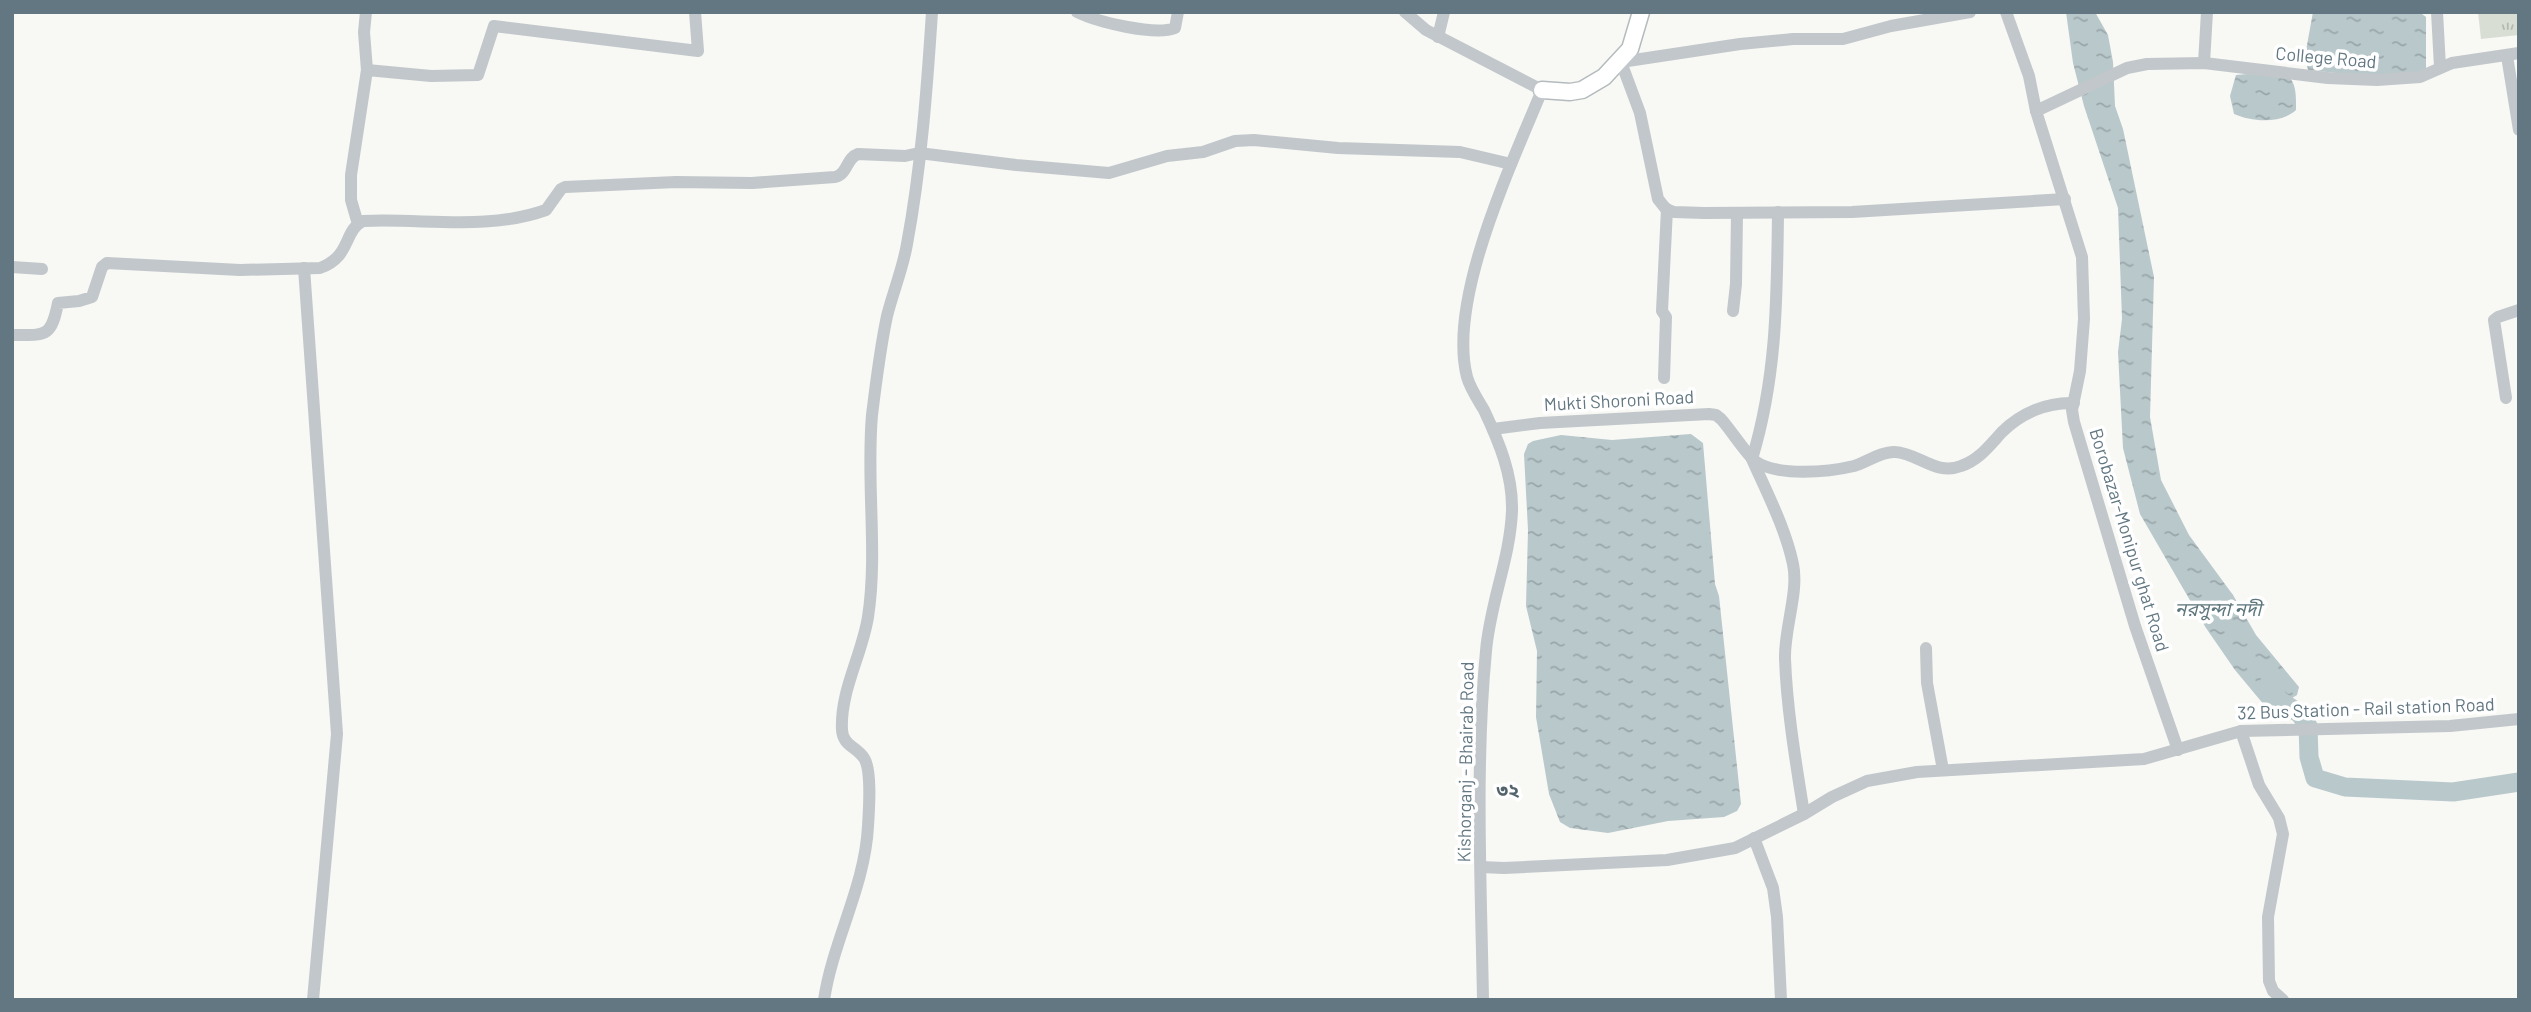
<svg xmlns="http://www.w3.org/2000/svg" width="2531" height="1012" viewBox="0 0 2531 1012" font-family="Barlow,'Noto Sans Bengali',sans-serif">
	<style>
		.park { fill: url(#park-tufts) }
		.water { fill: url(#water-ripples) }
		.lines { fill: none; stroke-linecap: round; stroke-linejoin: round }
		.river { stroke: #b9c8cb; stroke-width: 19 }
		.major-casing { stroke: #b4bbbe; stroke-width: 19 }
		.minor { stroke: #c1c7ca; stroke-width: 12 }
		.major { stroke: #fff; stroke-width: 16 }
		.labels { text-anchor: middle; stroke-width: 7; stroke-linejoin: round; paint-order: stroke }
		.street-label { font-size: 18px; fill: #627782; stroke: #fff }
		.water-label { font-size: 19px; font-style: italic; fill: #5d767c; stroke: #fff }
		.neighbourhood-label { font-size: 19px; font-weight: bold; fill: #54646c; stroke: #fff }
	</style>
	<defs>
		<pattern id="park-tufts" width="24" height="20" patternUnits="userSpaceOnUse" patternTransform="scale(1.75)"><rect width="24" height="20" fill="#d8ded4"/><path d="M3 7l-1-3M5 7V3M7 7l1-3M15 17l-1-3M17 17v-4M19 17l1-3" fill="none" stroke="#b3b9b1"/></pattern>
		<pattern id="water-ripples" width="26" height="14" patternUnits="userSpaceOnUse" patternTransform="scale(1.75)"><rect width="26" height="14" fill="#b9c8cb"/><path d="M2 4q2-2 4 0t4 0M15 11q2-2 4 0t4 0" fill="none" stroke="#9aa7aa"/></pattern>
	</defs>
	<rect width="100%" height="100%" fill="#f8f8f5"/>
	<path class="park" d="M 2478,12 L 2519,12 L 2519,35 L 2481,39 Z"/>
	<g class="water">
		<path d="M 2066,12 L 2095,12 L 2108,35 L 2113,62 L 2115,106 L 2123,129 L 2154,277 L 2150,417 L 2161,480 L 2189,535 L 2233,595 L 2256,635 L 2299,687 L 2297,695 L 2284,703 L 2265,706 L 2235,670 L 2206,628 L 2140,514 L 2123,448 L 2118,352 L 2122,319 L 2118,208 L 2084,106 L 2073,63 Z"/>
		<path d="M 2313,12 L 2422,14 L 2426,17 L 2426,69 L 2419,74 L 2346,74 L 2308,70 L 2305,56 Z"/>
		<path d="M 2248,74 L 2288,76 C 2297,84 2296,98 2296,110 C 2281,124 2252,122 2234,114 L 2230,96 L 2236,75 Z"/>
		<path d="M 1691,434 L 1703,443 L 1715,584 L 1719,596 L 1741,804 L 1737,811 L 1724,817 L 1668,821 L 1608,833 L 1570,828 L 1560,822 L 1549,794 L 1536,717 L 1537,651 L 1526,606 L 1528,530 L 1524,454 L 1528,444 L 1533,441 L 1561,435 L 1612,440 Z"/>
	</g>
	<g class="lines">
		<path class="river" d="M 2269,684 L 2279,700 L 2300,714 L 2308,726 L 2309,757 L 2315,778 L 2345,787 L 2453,792 L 2519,782"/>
		<defs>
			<path id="major" d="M 1542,90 L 1570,92 L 1582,90 L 1604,77 L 1630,49 L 1641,12"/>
		</defs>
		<use href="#major" class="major-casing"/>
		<g class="minor">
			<path d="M 1077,12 C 1097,22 1155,36 1175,28 L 1178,12"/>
			<path d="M 1405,12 L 1426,30 L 1542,90 C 1512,164 1447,299 1467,377 C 1470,388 1478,400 1484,410 C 1499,442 1513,475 1512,511 C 1510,559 1490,603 1486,651 C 1475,766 1481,884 1483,1000"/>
			<path d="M 1970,12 L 1891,26 L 1843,39 L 1793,39 L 1740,44 L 1621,62 L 1640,113 L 1658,199 L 1666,209 L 1674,212 L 1704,213 L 1852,212 L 2065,199"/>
			<path d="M 2006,12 L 2029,76 L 2036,111 L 2082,257 L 2084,319 L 2080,371 L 2072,410 L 2074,422 L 2135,626 L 2178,750"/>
			<path d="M 2437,12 L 2440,67"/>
			<path d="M 1438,37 L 1444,12"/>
			<path d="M 2507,56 L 2519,130"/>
			<path d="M 2204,63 L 2207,12"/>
			<path d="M 367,70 L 431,76 L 478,75 L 494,26 L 698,51 L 695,12"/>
			<path d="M 2036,111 L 2127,68 L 2147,64 L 2204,63 L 2328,78 L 2377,80 L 2420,77 L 2452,63 L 2519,53"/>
			<path d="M 1778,212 C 1777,297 1777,377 1752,459 C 1767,493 1785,527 1793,564 C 1799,592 1784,629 1785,659 C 1787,711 1796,763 1804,814"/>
			<path d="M 358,224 L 351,200 L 351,175 L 367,70 L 364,32 L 366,12"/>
			<path d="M 12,267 L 42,269"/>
			<path d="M 304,268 L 337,734 L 313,1000"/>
			<path d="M 1733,311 L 1736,284 L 1737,213"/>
			<path d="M 12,335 C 46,335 51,338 58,303 L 79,301 L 92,297 L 102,267 L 107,263 L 240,270 L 320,268 C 352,256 343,231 363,221 C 424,218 487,231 546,210 L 561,189 L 565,187 L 676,182 L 752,183 L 835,177 C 848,174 846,158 858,154 L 905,156 L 919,153 L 1016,165 L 1109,173 L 1167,156 L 1203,152 L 1235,141 L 1254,140 L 1338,148 L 1460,152 L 1511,164"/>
			<path d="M 1664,378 L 1666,317 L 1662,311 L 1667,209"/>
			<path d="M 2506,398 L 2494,320 L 2498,317 L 2519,310"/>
			<path d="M 1493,429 L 1540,423 L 1709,414 L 1716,415 L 1721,419 C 1731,430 1746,454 1755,461 C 1777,477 1829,472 1854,466 C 1867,462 1882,451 1895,452 C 1918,453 1936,476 1961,466 C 1979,460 1989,446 2002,432 C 2021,413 2047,402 2074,403"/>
			<path d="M 1926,648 L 1927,683 L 1943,770"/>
			<path d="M 2241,731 L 2259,785 L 2279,818 L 2283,834 L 2268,917 L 2269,981 L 2273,991 L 2283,1000"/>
			<path d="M 1754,838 L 1773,888 L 1777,917 L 1781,1000"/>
			<path d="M 1481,867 L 1504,868 L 1667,860 L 1735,848 L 1804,814 L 1832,797 L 1867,781 L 1917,772 L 2144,759 L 2241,731 L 2450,726 L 2519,719"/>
			<path d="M 824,1000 C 833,940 865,887 868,826 C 869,810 872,770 864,758 C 856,746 843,746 842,730 C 840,691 862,655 868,617 C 878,553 866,481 872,415 C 876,382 880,349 887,316 C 893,292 903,268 907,244 C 921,169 927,89 932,12"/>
		</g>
		<use href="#major" class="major"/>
	</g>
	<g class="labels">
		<g class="street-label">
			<text transform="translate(2326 58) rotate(5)" y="6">College Road</text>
			<text transform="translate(1619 401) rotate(-3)" y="6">Mukti Shoroni Road</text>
			<text transform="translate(2129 540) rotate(73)" y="6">Borobazar-Monipur ghat Road</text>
			<text transform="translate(2366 709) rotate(-2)" y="6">32 Bus Station - Rail station Road</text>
			<text transform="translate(1466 762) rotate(-89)" y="6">Kishorganj - Bhairab Road</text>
		</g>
		<g class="water-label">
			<text x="2218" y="616">নরসুন্দা নদী</text>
		</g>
		<g class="neighbourhood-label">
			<text x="1508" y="797">৩২</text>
		</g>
	</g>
	<rect width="2531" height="1012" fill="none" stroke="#627782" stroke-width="28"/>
</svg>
